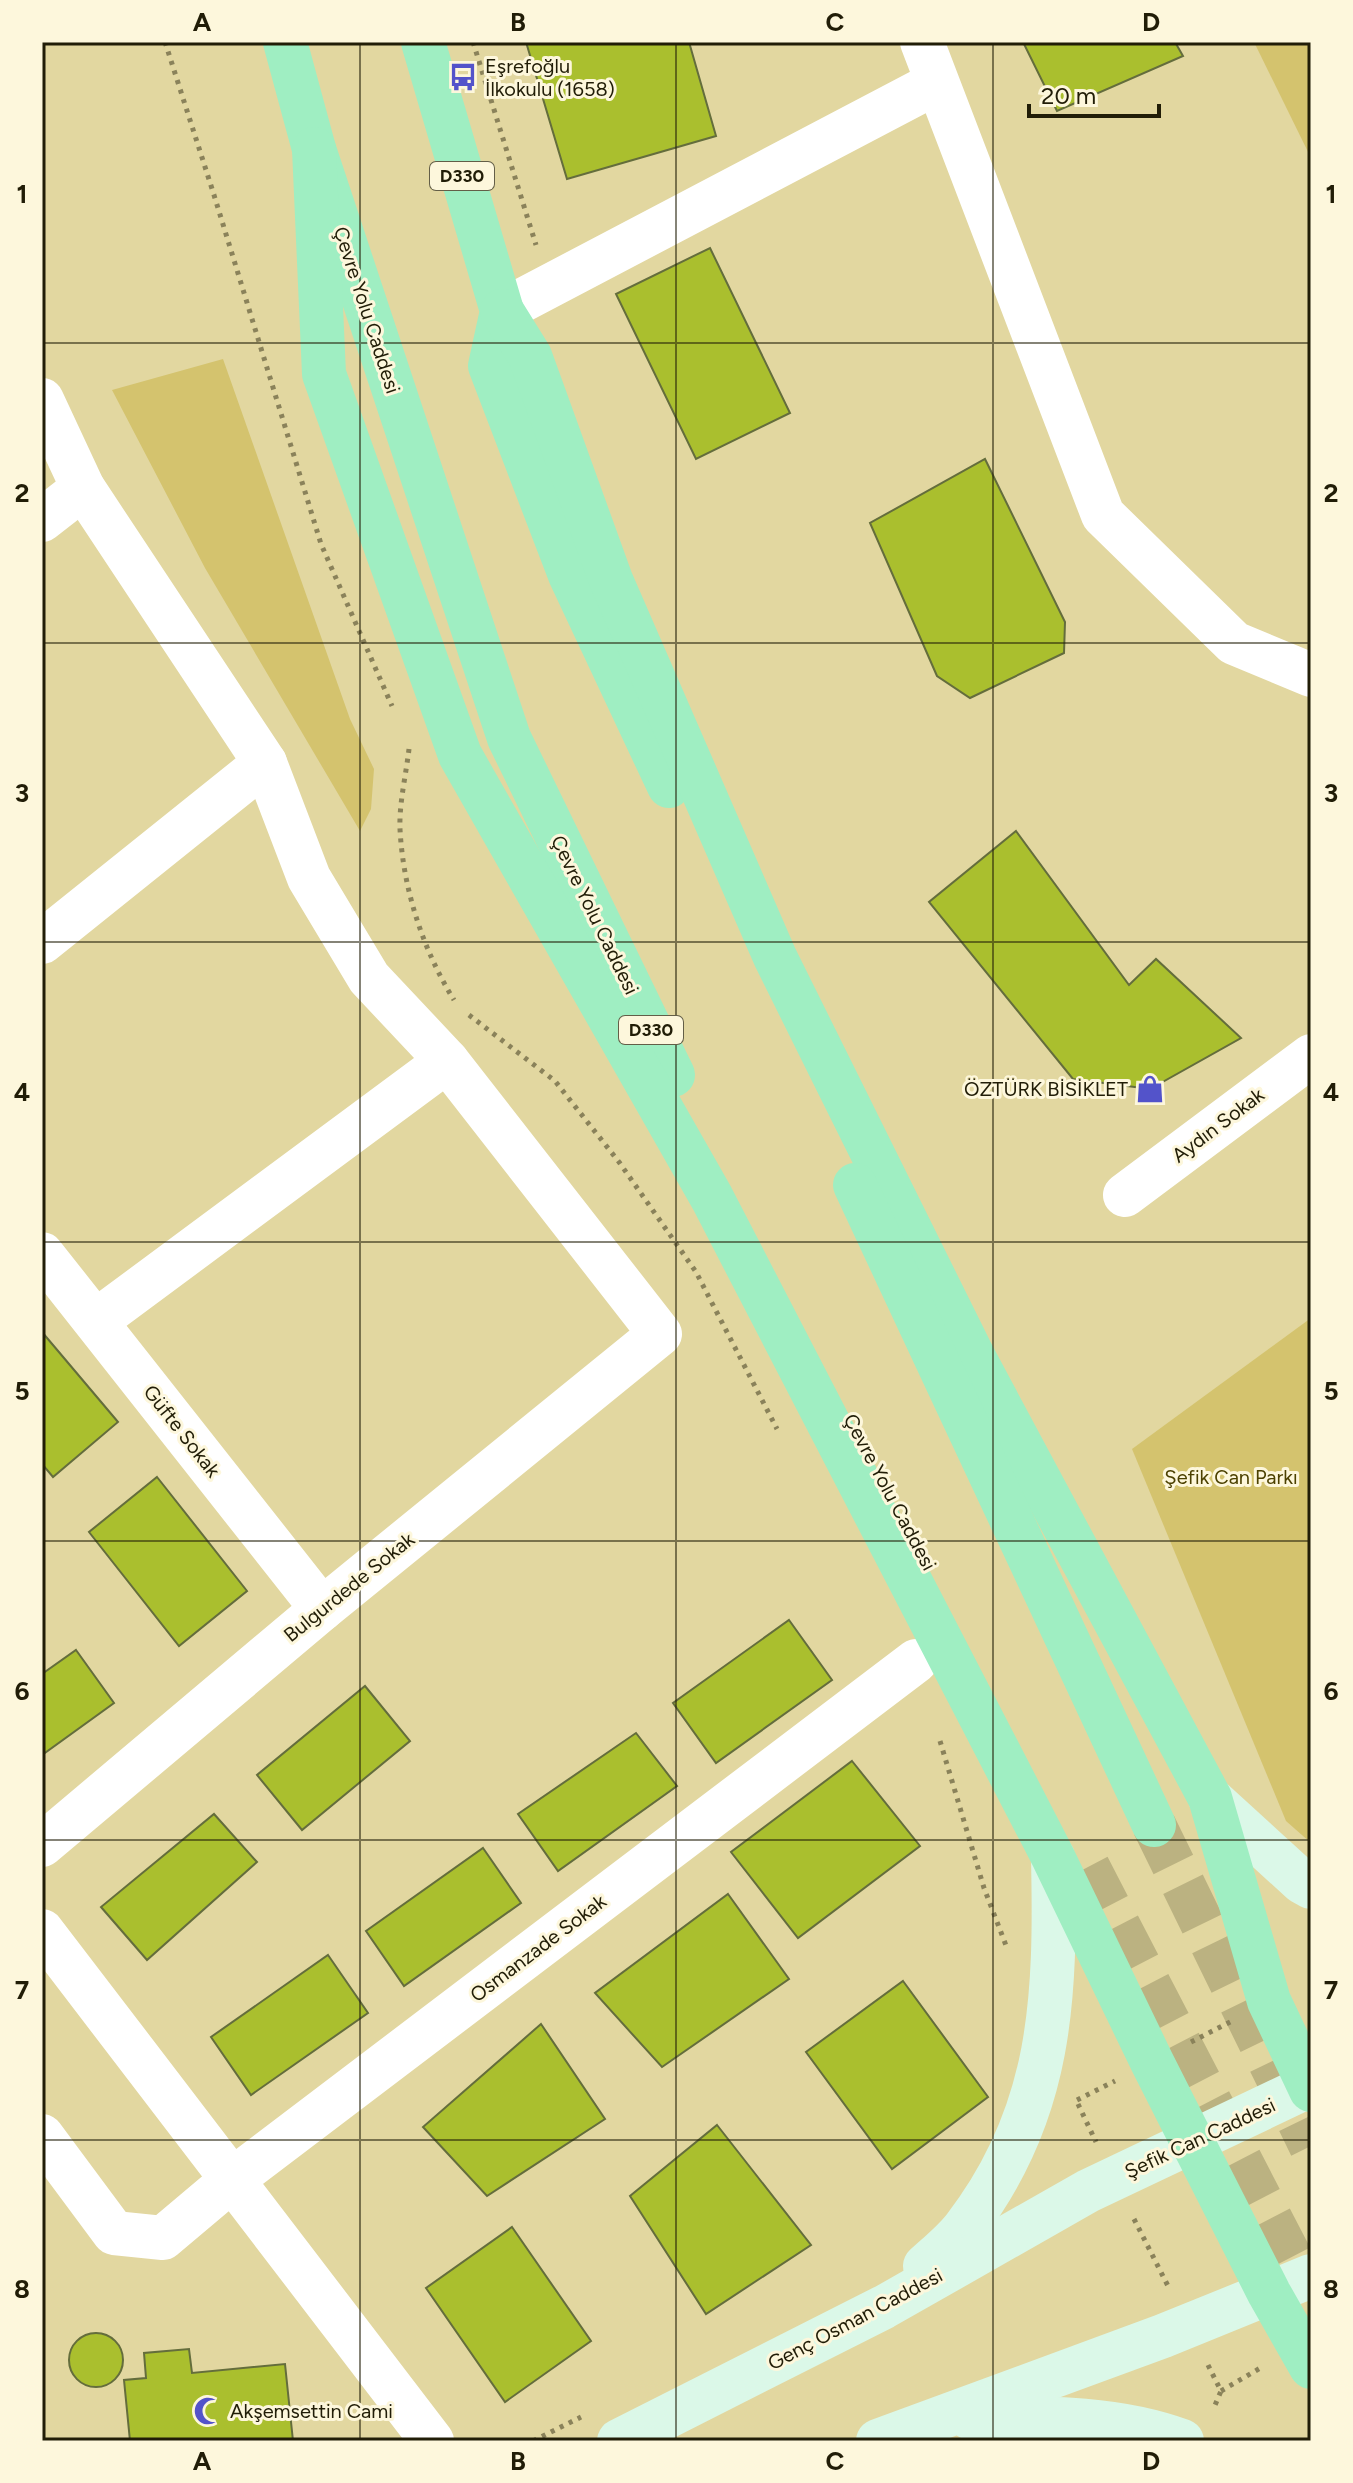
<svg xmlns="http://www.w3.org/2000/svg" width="1353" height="2483" viewBox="0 0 1353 2483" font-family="Figtree,sans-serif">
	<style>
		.green { fill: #d4c36e }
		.building { fill: #aabf2e; stroke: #646d3c; stroke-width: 2 }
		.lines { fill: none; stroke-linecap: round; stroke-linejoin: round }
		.trunk-tunnel { stroke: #bbb281; stroke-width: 44; stroke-dasharray: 44 22; stroke-linecap: butt }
		.path { stroke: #8a825a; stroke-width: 5; stroke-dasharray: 4 6; stroke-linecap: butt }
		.minor { stroke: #fff; stroke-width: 44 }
		.secondary { stroke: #dbf8e8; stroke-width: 44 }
		.trunk { stroke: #9feec2; stroke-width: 44 }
		.grid { fill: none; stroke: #211d07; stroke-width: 2; stroke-opacity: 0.55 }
		.labels { text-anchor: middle; stroke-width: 6; stroke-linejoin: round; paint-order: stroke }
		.shield { fill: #fdf7dc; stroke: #635e47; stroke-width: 2 }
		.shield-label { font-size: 18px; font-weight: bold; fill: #211d07 }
		.poi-label { font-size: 20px; fill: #211d07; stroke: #fdf7dc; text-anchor: start }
		.street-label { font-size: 20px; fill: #211d07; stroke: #fdf7dc }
		.park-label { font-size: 20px; fill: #4c4101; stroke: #fdf7dc }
		.neatline { fill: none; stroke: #211d07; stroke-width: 3 }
		.grid-label { font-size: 26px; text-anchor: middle; font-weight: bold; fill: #211d07 }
	</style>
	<rect width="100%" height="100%" fill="#e2d7a0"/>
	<g class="green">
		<path d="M 1254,42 L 1311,42 L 1311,158 Z"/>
		<path d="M 223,359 L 350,719 L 374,769 L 371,809 L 360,831 L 205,568 L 112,390 Z"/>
		<path d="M 1311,1318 L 1311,1843 L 1286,1821 L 1132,1449 Z"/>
	</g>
	<g class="building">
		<path d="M 526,42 L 689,42 L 716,136 L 567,179 Z"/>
		<path d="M 1023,42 L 1175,42 L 1183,56 L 1057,111 Z"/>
		<path d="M 710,248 L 790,413 L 696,459 L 616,294 Z"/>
		<path d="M 985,459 L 1065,622 L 1064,653 L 970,698 L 937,676 L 870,523 Z"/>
		<path d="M 1016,831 L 1129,985 L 1156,959 L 1241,1038 L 1150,1089 L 1073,1079 L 929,902 Z"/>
		<path d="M 42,1332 L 118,1422 L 53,1477 L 42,1464 Z"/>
		<path d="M 157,1477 L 247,1591 L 179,1646 L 89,1532 Z"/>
		<path d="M 789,1620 L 832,1680 L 716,1763 L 673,1703 Z"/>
		<path d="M 76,1650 L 114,1703 L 42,1755 L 42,1674 Z"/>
		<path d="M 365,1686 L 410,1741 L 302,1830 L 257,1775 Z"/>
		<path d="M 636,1733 L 677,1786 L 558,1871 L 518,1814 Z"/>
		<path d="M 852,1761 L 920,1846 L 798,1938 L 731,1852 Z"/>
		<path d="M 214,1814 L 257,1862 L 147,1960 L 101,1907 Z"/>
		<path d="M 483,1848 L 521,1903 L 404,1986 L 366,1931 Z"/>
		<path d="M 728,1894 L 789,1979 L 662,2067 L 595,1993 Z"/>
		<path d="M 328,1955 L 368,2013 L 251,2095 L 211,2037 Z"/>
		<path d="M 903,1981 L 988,2097 L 892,2169 L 806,2052 Z"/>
		<path d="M 541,2024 L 605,2119 L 487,2196 L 423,2127 Z"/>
		<path d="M 717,2125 L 811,2245 L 706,2314 L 630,2196 Z"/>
		<path d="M 512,2227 L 591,2341 L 505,2402 L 426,2288 Z"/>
		<circle cx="96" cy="2360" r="27"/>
		<path d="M 189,2349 L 192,2373 L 285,2364 L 293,2441 L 130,2441 L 124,2380 L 146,2378 L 144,2353 Z"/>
	</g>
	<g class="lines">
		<g class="trunk-tunnel">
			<path d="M 1154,1825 L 1311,2146"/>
			<path d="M 1088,1867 L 1311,2297"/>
		</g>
		<g class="path">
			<path d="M 165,42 L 214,195 L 321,544 L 392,706"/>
			<path d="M 473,42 L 536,245"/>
			<path d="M 409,749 C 406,775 399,803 400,829 C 403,889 423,950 454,1000"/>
			<path d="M 469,1015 L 555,1081 L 619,1162 L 696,1272 L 777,1429"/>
			<path d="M 940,1741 L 984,1888 L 1007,1948"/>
			<path d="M 1191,2042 L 1232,2021"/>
			<path d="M 1077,2100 L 1115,2081"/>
			<path d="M 1078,2104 L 1096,2142"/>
			<path d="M 1134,2219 L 1169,2288"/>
			<path d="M 1208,2365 L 1221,2391 L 1213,2410"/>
			<path d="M 1221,2391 L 1262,2367"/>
			<path d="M 533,2441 L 581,2417"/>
		</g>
		<g class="minor">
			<path d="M 922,42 L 1103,515 L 1234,643 L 1311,675"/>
			<path d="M 502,311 L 936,83"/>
			<path d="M 42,400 L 83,488 L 265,763 L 309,878 L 369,978 L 447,1061"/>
			<path d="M 42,520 L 83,488"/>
			<path d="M 42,942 L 265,763"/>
			<path d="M 1125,1195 L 1311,1056"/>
			<path d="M 42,1254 L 322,1609"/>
			<path d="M 42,1845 L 322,1609 L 660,1334 L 447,1061 L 96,1321"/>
			<path d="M 42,1931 L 432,2441"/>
			<path d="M 42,2136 L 114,2233 L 163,2238 L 233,2179 L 916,1661"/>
		</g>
		<g class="secondary">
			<path d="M 1210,1798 L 1302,1882 L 1311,1887"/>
			<path d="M 925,2266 C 938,2254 953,2242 964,2228 C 1053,2113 1056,1996 1053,1857"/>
			<path d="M 970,2418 C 1041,2418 1114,2416 1182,2441"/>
			<path d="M 619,2441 L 884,2307 L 1088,2191 L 1311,2085"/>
			<path d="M 878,2441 L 1163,2336 L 1311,2276"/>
		</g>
		<g class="trunk">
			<path d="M 285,42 L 314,149 L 509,738 L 673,1075"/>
			<path d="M 423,42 L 502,311 L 490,366 L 570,575 L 669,786"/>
			<path d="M 314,149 L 324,374 L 460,755 L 712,1198 L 1053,1857 L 1152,2062 L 1269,2293 L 1311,2367"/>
			<path d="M 502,311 L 530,356 L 611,580 L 775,957 L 973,1356 L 1210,1798 L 1269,2001 L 1311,2090"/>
			<path d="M 855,1185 L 1154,1825"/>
		</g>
	</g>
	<path class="grid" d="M 360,42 L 360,2441M 676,42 L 676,2441M 993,42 L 993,2441M 42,343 L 1311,343M 42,643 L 1311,643M 42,942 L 1311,942M 42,1242 L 1311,1242M 42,1541 L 1311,1541M 42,1840 L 1311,1840M 42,2140 L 1311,2140"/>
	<defs>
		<symbol id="bus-bare" viewBox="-9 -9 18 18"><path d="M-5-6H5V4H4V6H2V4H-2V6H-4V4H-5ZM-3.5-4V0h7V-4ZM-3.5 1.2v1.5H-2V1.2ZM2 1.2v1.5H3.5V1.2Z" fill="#5353ca" stroke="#fdf7dc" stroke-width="2.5" paint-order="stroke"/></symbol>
		<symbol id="shop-bare" viewBox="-9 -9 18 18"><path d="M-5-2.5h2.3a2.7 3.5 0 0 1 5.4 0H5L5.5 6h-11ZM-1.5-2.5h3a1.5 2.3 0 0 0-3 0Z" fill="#5353ca" stroke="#fdf7dc" stroke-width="2.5" paint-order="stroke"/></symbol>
		<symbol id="mosque-bare" viewBox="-9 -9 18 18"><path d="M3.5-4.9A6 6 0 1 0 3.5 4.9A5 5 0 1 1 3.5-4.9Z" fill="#5353ca" stroke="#fdf7dc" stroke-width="2.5" paint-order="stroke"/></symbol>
	</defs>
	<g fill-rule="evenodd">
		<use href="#bus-bare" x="443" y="57" width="40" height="40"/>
		<use href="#shop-bare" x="1130" y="1069" width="40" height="40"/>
		<use href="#mosque-bare" x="188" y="2391" width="40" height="40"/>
	</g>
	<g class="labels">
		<g class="shield">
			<rect x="430" y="162" width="64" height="28" rx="6"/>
			<rect x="619" y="1016" width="64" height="28" rx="6"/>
		</g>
		<g class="shield-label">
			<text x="462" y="182">D330</text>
			<text x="651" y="1036">D330</text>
		</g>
		<g class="poi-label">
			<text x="485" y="73">Eşrefoğlu<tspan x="485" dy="23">İlkokulu (1658)</tspan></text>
			<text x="1128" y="1096" text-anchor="end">ÖZTÜRK BİSİKLET</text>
			<text x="230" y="2418">Akşemsettin Cami</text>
		</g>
		<g class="street-label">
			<text transform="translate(367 310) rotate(72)" y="7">Çevre Yolu Caddesi</text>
			<text transform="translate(595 915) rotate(64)" y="7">Çevre Yolu Caddesi</text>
			<text transform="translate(1218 1125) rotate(-37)" y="7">Aydın Sokak</text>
			<text transform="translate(182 1431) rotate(52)" y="7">Güfte Sokak</text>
			<text transform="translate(890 1492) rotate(62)" y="7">Çevre Yolu Caddesi</text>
			<text transform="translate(349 1587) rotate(-39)" y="7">Bulgurdede Sokak</text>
			<text transform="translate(538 1948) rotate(-37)" y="7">Osmanzade Sokak</text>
			<text transform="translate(1200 2138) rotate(-25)" y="7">Şefik Can Caddesi</text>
			<text transform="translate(855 2319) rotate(-28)" y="7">Genç Osman Caddesi</text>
		</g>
		<g class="park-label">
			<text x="1231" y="1484">Şefik Can Parkı</text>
		</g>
	</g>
	<rect width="1353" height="2483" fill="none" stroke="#fdf7dc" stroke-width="88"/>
	<path d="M1029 104v12h130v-12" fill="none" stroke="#211d07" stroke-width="4"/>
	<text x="1041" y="104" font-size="24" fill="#211d07" stroke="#fdf7dc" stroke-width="6" paint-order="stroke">20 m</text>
	<rect x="44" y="44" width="1265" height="2395" class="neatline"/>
	<g class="grid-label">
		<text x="202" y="31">A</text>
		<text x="518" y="31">B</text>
		<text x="835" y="31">C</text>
		<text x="1151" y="31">D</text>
		<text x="22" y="203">1</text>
		<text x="1331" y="203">1</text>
		<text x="22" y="502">2</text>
		<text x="1331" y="502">2</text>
		<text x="22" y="802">3</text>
		<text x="1331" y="802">3</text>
		<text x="22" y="1101">4</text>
		<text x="1331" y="1101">4</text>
		<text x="22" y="1400">5</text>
		<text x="1331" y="1400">5</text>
		<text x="22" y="1700">6</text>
		<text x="1331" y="1700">6</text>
		<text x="22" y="1999">7</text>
		<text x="1331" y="1999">7</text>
		<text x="22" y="2298">8</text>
		<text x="1331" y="2298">8</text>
		<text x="202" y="2470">A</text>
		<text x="518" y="2470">B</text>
		<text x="835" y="2470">C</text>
		<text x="1151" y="2470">D</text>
	</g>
</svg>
